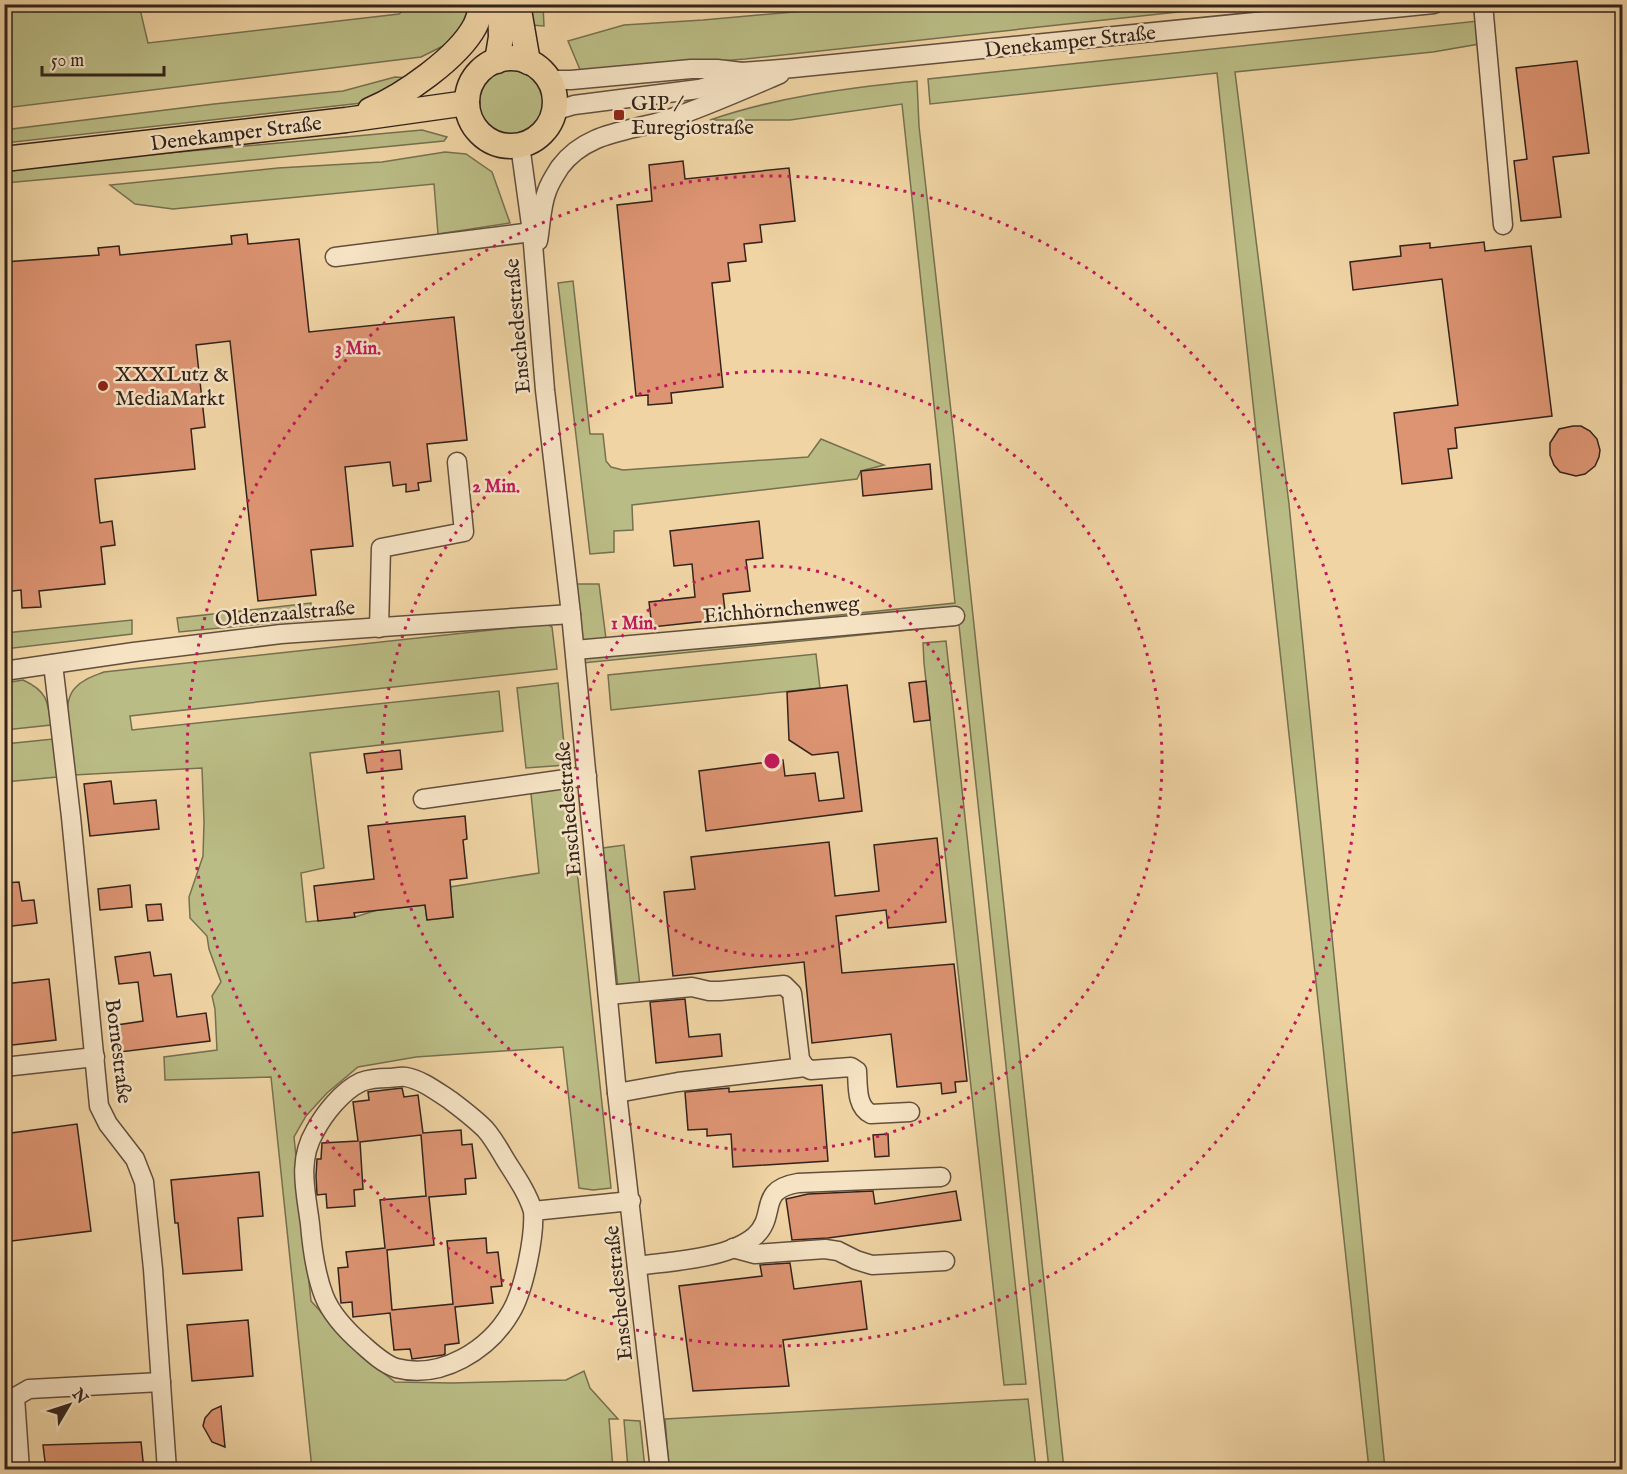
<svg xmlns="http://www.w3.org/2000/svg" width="1627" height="1474" viewBox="0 0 1627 1474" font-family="'IM FELL English',serif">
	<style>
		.green { fill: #babc85; stroke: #767050; stroke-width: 1.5 }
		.building { fill: #dd9472; stroke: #33231c; stroke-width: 1.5 }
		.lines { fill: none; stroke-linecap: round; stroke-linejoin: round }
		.minor-casing { stroke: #624f3e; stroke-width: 21 }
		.major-casing { stroke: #33231c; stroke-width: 27 }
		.minor { stroke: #f5e3c4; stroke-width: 18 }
		.major { stroke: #f0d4a4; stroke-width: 24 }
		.ring { fill: none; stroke: #c2185b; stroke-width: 3; stroke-dasharray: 3 6 }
		.poi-dot { fill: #8f2418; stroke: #f5e3c4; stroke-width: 2 }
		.labels { text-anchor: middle; stroke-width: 5; stroke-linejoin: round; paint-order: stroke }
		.street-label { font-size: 21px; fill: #33231c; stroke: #f5e3c4 }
		.poi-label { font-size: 21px; fill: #33231c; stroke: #f5e3c4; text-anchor: start }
		.centre { fill: #c2185b; stroke: #f5e3c4; stroke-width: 3 }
		.ring-label { font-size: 18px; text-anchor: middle; font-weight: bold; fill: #c2185b; stroke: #f5e3c4; stroke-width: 5; stroke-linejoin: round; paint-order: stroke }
	</style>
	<rect width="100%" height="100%" fill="#f0d4a4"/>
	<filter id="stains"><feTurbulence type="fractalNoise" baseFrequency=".00333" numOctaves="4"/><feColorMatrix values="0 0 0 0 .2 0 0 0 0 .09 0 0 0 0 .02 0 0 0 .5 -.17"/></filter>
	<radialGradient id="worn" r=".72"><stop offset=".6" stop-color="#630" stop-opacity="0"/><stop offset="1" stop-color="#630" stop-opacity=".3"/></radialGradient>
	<g class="green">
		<path d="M 75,5 L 139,5 L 148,43 L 399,14 L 410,5 L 478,5 L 467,28 L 445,45 L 421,57 L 5,108 L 4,12 Z"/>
		<path d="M 528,5 L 543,5 L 544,26 L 531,25 Z"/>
		<path d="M 873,5 L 1243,5 L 745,59 L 581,72 L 568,41 L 624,25 L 703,20 Z"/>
		<path d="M 1478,21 L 1479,44 L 1433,52 L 1235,72 L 1289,504 L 1385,1469 L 1369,1469 L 1217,73 L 930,104 L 928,79 Z"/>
		<circle cx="510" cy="103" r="33"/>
		<path d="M 395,77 L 412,78 L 371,102 L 5,143 L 4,130 L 214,104 L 343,91 Z"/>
		<path d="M 917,81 L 919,126 L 955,447 L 1064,1469 L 1049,1469 L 959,625 L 583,663 L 574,584 L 599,584 L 606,639 L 955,603 L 902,104 L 790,120 L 710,120 C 777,97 846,88 917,81 Z"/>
		<path d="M 422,130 L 447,137 L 444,141 L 161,169 L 5,183 L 5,169 L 25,166 Z"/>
		<path d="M 445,152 L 466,154 L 492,172 L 510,223 L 438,234 L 434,184 L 173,209 L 135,204 L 110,185 L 278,168 L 382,162 Z"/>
		<path d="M 573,281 L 590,434 L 603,434 L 606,461 L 611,467 L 623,470 L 808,457 L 821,439 L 884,465 L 861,471 L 857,479 L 632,505 L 633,530 L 614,531 L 614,552 L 590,554 L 558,283 Z"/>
		<path d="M 311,603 L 313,619 L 179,632 L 177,618 Z"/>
		<path d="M 132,620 L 132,634 L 5,649 L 5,633 Z"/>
		<path d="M 547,624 L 552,627 L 557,669 L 130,716 L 132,730 L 499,691 L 503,731 L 310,753 L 324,868 L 301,873 L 306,922 L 355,917 L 377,910 L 425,905 L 427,920 L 453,917 L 450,887 L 539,873 L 531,794 L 536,788 L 568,786 L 611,1188 L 593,1190 L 579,1188 L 563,1047 L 416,1057 L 358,1067 L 327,1093 L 306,1116 L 294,1137 L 311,1301 L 355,1350 L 395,1382 L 452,1383 L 566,1380 L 584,1371 L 590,1388 L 618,1419 L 609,1419 L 613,1469 L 312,1469 L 271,1077 L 165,1080 L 164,1057 L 217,1050 L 215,1009 L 212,996 L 221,982 L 209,949 L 207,936 L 190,918 L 189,897 L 203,856 L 204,822 L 202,768 L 74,775 C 71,753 59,705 75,688 C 83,679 94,676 104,672 Z"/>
		<path d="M 946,641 L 1026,1384 L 1004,1385 L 924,663 L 923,643 Z"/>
		<path d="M 816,654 L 820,688 L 611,710 L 608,675 Z"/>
		<path d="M 23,680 C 47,691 48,701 51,725 L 5,730 L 5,683 Z"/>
		<path d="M 558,683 L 566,765 L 526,768 L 517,688 Z"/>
		<path d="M 53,739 L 57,777 L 5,782 L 5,744 Z"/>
		<path d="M 624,845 L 640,986 L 618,988 L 603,848 Z"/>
		<path d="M 1028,1399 L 1036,1469 L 669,1469 L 665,1419 Z"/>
		<path d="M 624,1420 L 640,1421 L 645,1469 L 628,1469 Z"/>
	</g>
	<g class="building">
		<path d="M 1577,61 L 1589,153 L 1553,157 L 1561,217 L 1521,221 L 1514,161 L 1527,159 L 1516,68 Z"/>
		<path d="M 683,161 L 685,179 L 789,168 L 795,221 L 760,225 L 762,242 L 744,244 L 746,261 L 728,263 L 730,281 L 712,283 L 723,387 L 671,393 L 672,403 L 648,405 L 648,395 L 636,396 L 617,205 L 652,201 L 649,165 Z"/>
		<path d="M 247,234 L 248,244 L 299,239 L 309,332 L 454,317 L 467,440 L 427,444 L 431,481 L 418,483 L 419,490 L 406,492 L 406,484 L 393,486 L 390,462 L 345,467 L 353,546 L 311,550 L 316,595 L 258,601 L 230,341 L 196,345 L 205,427 L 191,429 L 195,469 L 95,479 L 100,523 L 112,521 L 115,545 L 101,547 L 105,584 L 39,591 L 41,607 L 22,608 L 21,590 L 4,592 L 4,262 L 99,255 L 98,248 L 119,246 L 120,255 L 232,244 L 231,236 Z"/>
		<path d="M 1484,242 L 1485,251 L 1531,246 L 1552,416 L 1455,428 L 1457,448 L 1448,449 L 1452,478 L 1402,484 L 1394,413 L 1458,405 L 1442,279 L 1353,290 L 1350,262 L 1401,256 L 1400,246 L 1430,243 L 1430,248 Z"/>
		<path d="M 1573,426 L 1581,426 L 1590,431 L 1597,439 L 1600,450 L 1599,457 L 1595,466 L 1585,474 L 1576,476 L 1560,472 L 1554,465 L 1550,455 L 1550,443 L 1559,429 Z"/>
		<path d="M 930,464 L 932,489 L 863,496 L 861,471 Z"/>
		<path d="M 759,521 L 763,558 L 746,560 L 750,591 L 723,594 L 726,619 L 652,627 L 649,602 L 695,597 L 692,564 L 674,566 L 670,531 Z"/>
		<path d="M 926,681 L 930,720 L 914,722 L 909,683 Z"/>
		<path d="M 847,685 L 862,811 L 706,831 L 699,771 L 783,760 L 785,776 L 815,773 L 819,801 L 844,798 L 838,752 L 812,755 L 789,740 L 787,692 Z"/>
		<path d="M 400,750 L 402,769 L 367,773 L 364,754 Z"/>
		<path d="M 111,781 L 114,804 L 156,800 L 159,829 L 90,836 L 84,784 Z"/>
		<path d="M 465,816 L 467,839 L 463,840 L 467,878 L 450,880 L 453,917 L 427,920 L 425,905 L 354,913 L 355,917 L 318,921 L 314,886 L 374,879 L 368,826 Z"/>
		<path d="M 937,838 L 946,922 L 888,928 L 886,910 L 836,916 L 842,973 L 954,964 L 967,1081 L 955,1082 L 956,1092 L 942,1094 L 941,1083 L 897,1087 L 891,1034 L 812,1043 L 804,962 L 673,976 L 664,892 L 695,889 L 691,857 L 829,842 L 835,896 L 879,891 L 874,845 Z"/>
		<path d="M 19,882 L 22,901 L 34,900 L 37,923 L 4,927 L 4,883 Z"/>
		<path d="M 130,885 L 132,907 L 100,910 L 98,889 Z"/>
		<path d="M 161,904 L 163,920 L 148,921 L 146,905 Z"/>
		<path d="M 150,952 L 154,976 L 171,974 L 177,1017 L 206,1013 L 210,1041 L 120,1052 L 117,1025 L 143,1021 L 138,982 L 119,984 L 115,957 Z"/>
		<path d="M 49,979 L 56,1040 L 4,1046 L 4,984 Z"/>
		<path d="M 685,999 L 689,1037 L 720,1034 L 722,1056 L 656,1063 L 650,1002 Z"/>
		<path d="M 822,1085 L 828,1161 L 733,1167 L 731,1134 L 707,1136 L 707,1129 L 688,1130 L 685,1092 L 729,1088 L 729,1092 Z"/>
		<path d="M 402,1088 L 404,1097 L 418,1095 L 423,1133 L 461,1130 L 462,1145 L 472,1144 L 476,1178 L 465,1179 L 466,1194 L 429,1197 L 434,1245 L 387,1250 L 392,1310 L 453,1304 L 447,1241 L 486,1238 L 487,1253 L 498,1252 L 502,1286 L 491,1287 L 493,1303 L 455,1307 L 459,1343 L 445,1345 L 445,1354 L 443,1355 L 412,1359 L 410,1349 L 394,1350 L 390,1313 L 353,1317 L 352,1302 L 341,1303 L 338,1268 L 348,1267 L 346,1252 L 385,1248 L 380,1200 L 426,1196 L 421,1135 L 360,1142 L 363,1189 L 354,1190 L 355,1206 L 327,1208 L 326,1194 L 317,1195 L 316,1176 L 317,1159 L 321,1159 L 322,1143 L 358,1141 L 353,1102 L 369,1100 L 368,1092 Z"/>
		<path d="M 77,1124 L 91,1231 L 4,1242 L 4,1134 Z"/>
		<path d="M 888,1134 L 889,1156 L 875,1157 L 873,1135 Z"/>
		<path d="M 259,1172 L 263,1216 L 238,1218 L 242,1270 L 183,1274 L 178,1223 L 175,1223 L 171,1180 Z"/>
		<path d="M 873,1191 L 875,1204 L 956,1191 L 961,1220 L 828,1238 L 792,1240 L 786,1199 L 808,1194 Z"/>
		<path d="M 790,1263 L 794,1289 L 861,1281 L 867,1329 L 783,1340 L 789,1386 L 693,1391 L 679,1286 L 762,1276 L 760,1265 Z"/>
		<path d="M 248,1320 L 253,1376 L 192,1381 L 187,1325 Z"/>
		<path d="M 221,1406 L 225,1447 L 212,1442 L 203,1426 L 205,1418 L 212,1410 Z"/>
		<path d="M 141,1442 L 144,1470 L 46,1470 L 43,1445 Z"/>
	</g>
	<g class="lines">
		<defs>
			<g id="minor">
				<path d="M 1483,4 L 1503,225"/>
				<path d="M 548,80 L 571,80 L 691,69 L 717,69 L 742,72 L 793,68 L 1434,4"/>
				<path d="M 554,111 L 574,105 L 699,89 L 719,83 L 742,72"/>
				<path d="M 520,145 L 532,232 L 545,390 L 571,614 L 617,1093 L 660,1470"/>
				<path d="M 538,241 C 541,224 541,206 547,191 C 550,182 555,175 560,167 C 586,132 627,132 666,120 C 705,107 743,90 780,74"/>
				<path d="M 335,257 L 532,232"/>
				<path d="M 379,628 L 381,548 L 464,532 L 457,462"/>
				<path d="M 575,650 L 955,616"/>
				<path d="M 53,664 L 71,817 L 99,1106 L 108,1124 L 135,1159 L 144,1182 L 153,1269 L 167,1470"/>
				<path d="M 4,671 L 134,652 L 281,634 L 571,614"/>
				<path d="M 423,799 L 587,776"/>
				<path d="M 608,995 L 692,987 L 709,991 L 720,991 L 784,985 L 792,993 L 800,1059 L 805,1067 L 811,1070 L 851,1067 L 857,1071 C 858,1086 856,1107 871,1114 L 910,1112"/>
				<path d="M 4,1067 L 95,1057"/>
				<path d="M 617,1093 L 678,1082 L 805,1067"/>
				<path d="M 533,1211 C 535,1236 524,1290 511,1312 C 489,1350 441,1380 396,1368 C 384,1364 373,1354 363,1345 C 348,1332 331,1314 324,1296 C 315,1273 312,1248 310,1224 C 306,1192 297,1161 315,1131 C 324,1114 342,1091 361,1082 C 369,1079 379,1078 388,1078 C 394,1078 400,1076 406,1077 C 422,1080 436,1091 450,1100 C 462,1109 474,1118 485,1129 C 495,1140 502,1155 510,1167 C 519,1181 528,1195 533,1211 L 631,1201"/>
				<path d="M 733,1248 L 755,1254 L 825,1249 L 838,1251 L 856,1260 L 872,1265 L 945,1261"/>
				<path d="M 637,1266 C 672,1261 728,1259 755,1236 C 778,1215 756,1190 798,1183 L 941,1177"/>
				<path d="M 20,1470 L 15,1397 L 29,1389 L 161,1382"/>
			</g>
			<g id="major">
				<path d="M 518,4 L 528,62"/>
				<circle cx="511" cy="102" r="44"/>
				<path d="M 497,61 L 501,37 L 500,4"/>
				<path d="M 370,110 C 403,96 458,58 475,26 C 478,20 480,12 483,4"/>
				<path d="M 4,159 L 346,120 L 467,103"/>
			</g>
		</defs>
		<use href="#minor" class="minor-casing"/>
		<use href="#major" class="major-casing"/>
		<use href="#minor" class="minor"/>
		<use href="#major" class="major"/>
	</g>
	<g class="ring">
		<circle cx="772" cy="761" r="195"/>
		<circle cx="772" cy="761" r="390"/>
		<circle cx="772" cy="761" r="585"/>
	</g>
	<g class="poi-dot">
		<rect x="613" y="109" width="12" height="12" rx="3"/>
		<circle cx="103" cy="386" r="6"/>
	</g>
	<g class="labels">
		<g class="street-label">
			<text transform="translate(1070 41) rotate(-6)" y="7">Denekamper Straße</text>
			<text transform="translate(236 133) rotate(-7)" y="7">Denekamper Straße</text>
			<text transform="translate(517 326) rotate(-95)" y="7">Enschedestraße</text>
			<text transform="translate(781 609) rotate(-5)" y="7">Eichhörnchenweg</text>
			<text transform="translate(285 613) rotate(-5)" y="7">Oldenzaalstraße</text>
			<text transform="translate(568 809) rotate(-95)" y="7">Enschedestraße</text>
			<text transform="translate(119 1051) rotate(83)" y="7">Bornestraße</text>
			<text transform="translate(618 1293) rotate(-96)" y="7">Enschedestraße</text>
		</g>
		<g class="poi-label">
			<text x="631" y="110">GIP /<tspan x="631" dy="24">Euregiostraße</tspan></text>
			<text x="115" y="381">XXXLutz &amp;<tspan x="115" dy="24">MediaMarkt</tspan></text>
		</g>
	</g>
	<circle cx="772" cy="761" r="9" class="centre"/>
	<g class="ring-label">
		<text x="358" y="354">3 Min.</text>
		<text x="496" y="492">2 Min.</text>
		<text x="634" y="629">1 Min.</text>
	</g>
	<rect width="1627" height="1474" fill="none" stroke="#f0d4a4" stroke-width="24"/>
	<rect x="6" y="6" width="1615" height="1462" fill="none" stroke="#33231c" stroke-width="3"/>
	<rect x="12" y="12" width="1603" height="1450" fill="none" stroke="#33231c" stroke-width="1.5"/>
	<g transform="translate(69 1405) rotate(51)" stroke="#f5e3c4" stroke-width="4.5" paint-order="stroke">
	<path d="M0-4.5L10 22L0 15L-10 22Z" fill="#33231c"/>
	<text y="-9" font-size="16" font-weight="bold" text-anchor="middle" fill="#33231c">N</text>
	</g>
	<path d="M42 66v9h122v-9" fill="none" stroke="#33231c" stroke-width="3"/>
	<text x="51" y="66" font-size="18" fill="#33231c" stroke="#f5e3c4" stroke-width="4.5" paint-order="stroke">50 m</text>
	<rect width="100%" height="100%" filter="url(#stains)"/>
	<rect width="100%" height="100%" fill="url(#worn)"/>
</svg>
